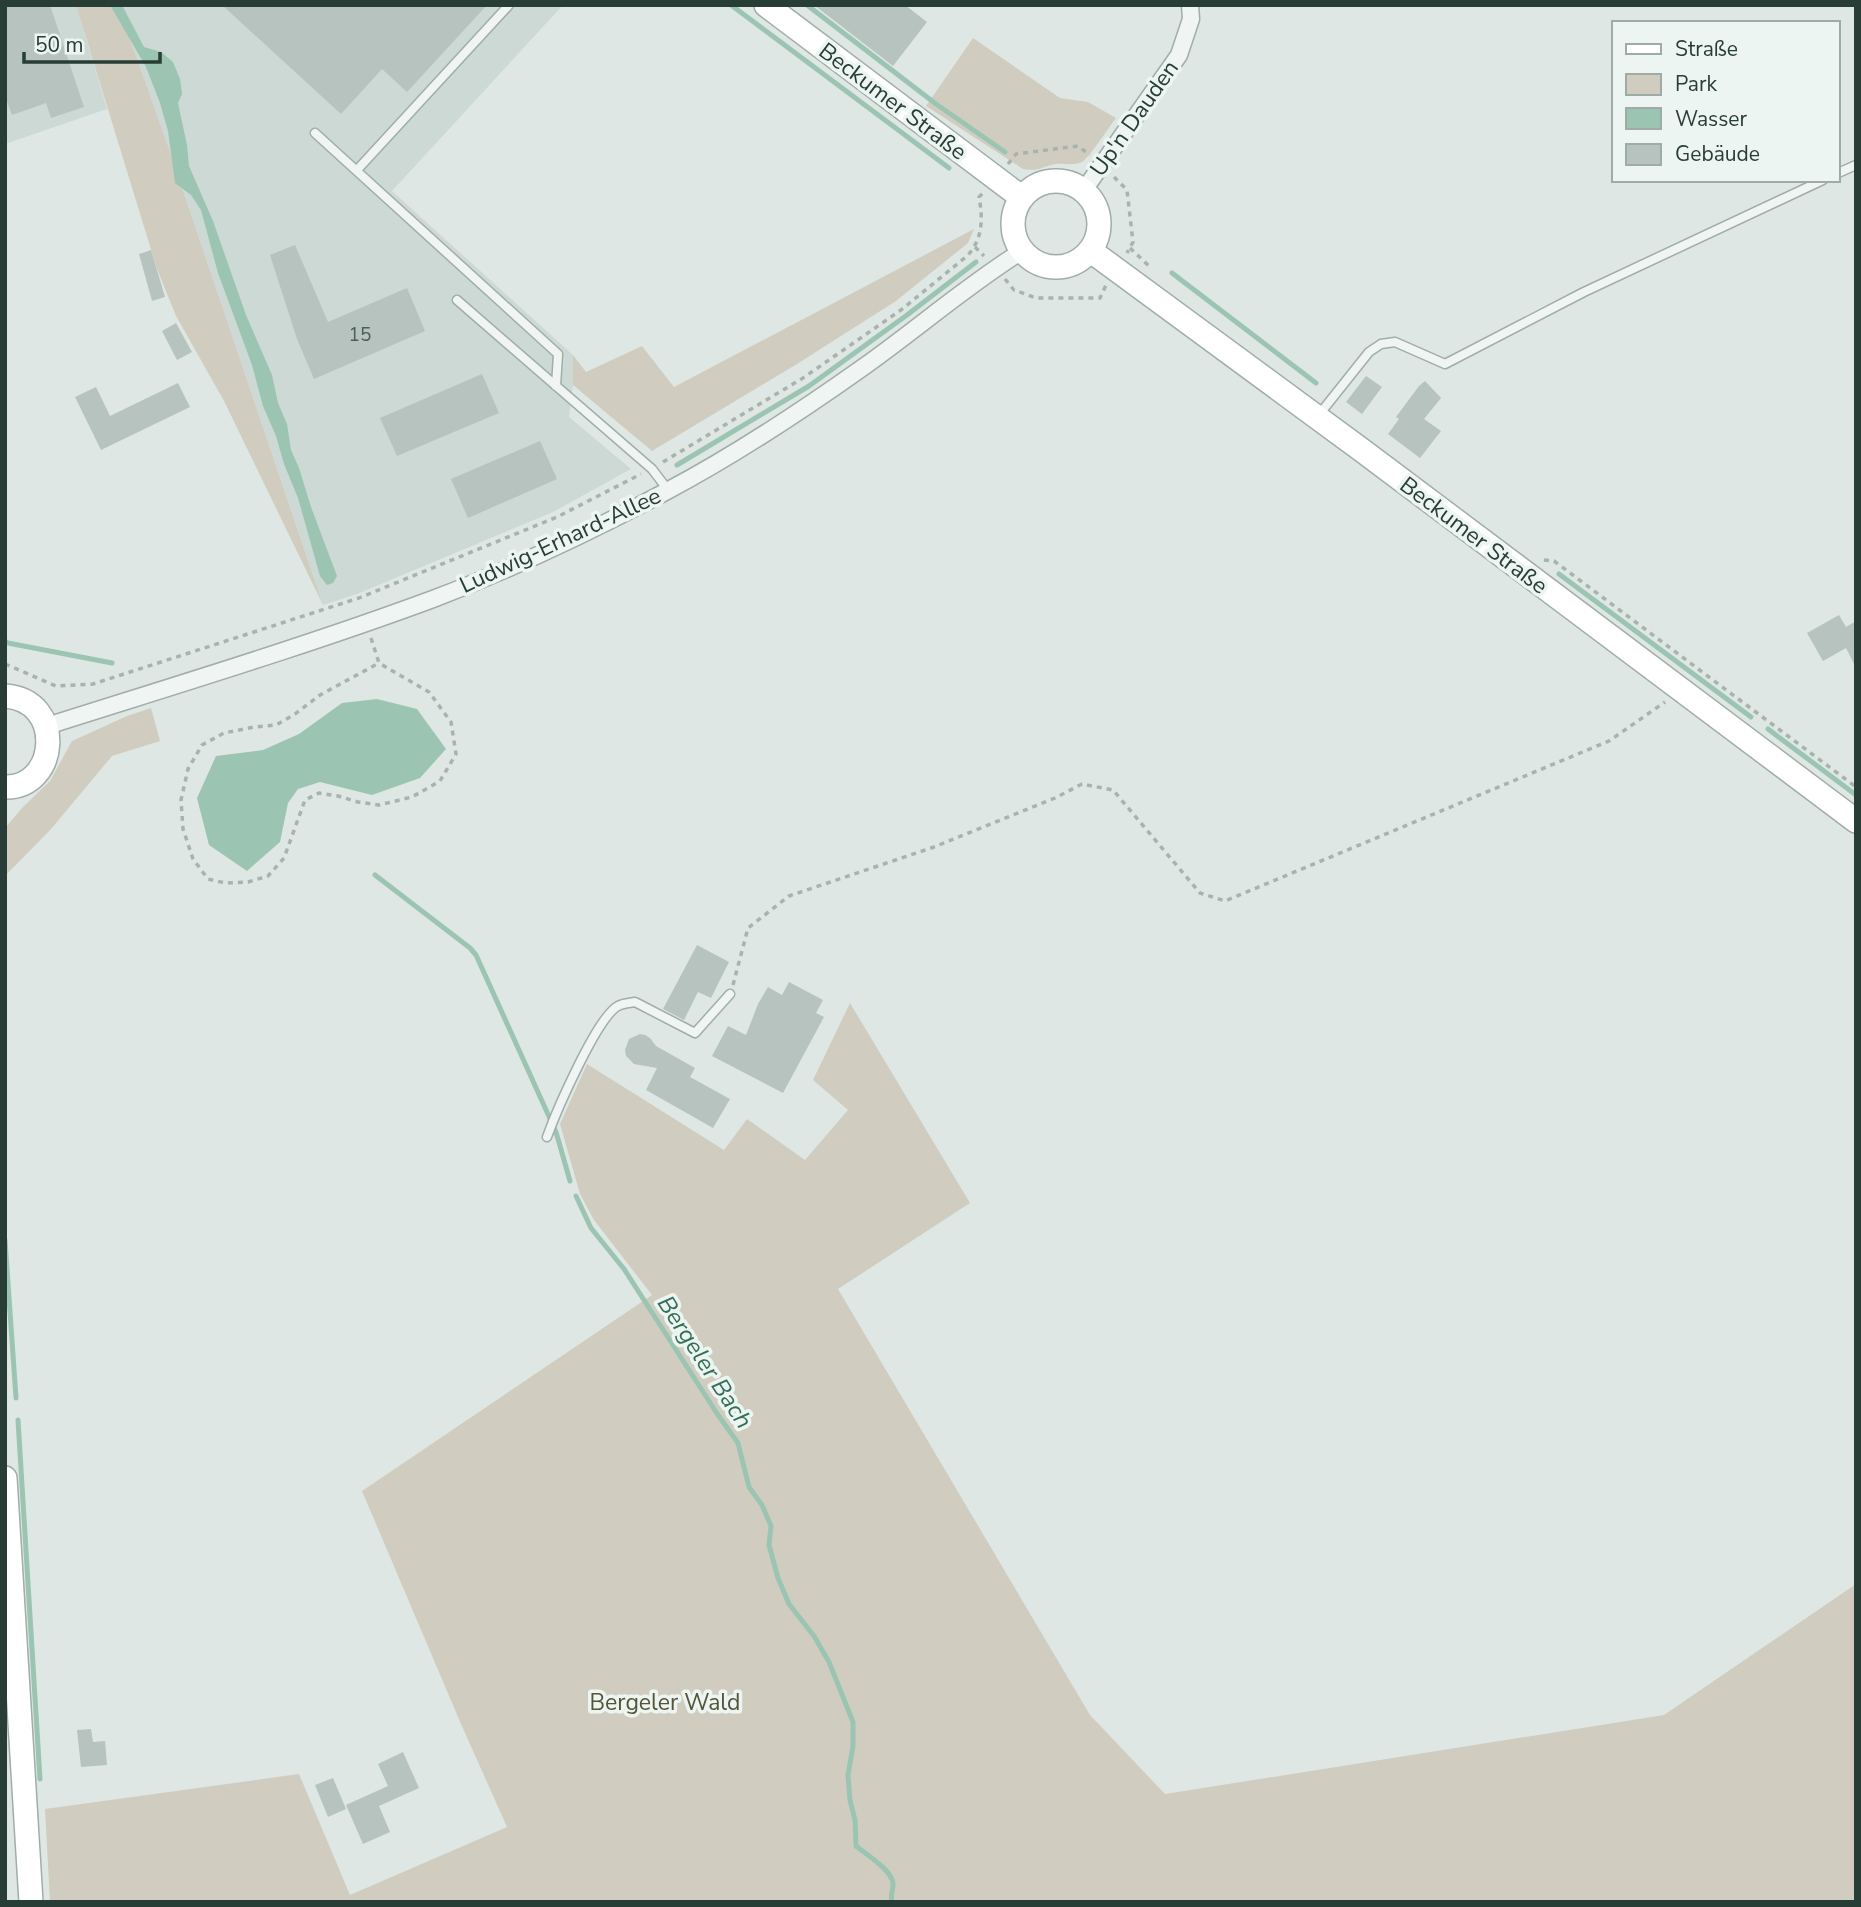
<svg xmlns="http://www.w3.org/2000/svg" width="1861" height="1907" viewBox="0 0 1861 1907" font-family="'Nunito Sans',sans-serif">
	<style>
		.built { fill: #ccd9d4 }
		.green { fill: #d0cdc0 }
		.water { fill: #9bc5b2 }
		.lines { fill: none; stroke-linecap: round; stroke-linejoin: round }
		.stream { stroke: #9bc5b2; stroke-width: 5 }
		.building { fill: #b6c3bf }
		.service-casing { stroke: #a0ada9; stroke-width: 11 }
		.minor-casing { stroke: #a0ada9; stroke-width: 19 }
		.secondary-casing { stroke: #a0ada9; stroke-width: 26 }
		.path { stroke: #a8b3b0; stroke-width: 3.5; stroke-dasharray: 5 5; stroke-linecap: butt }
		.service { stroke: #f0f5f4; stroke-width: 8 }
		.minor { stroke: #f0f5f4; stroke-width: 16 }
		.secondary { stroke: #fff; stroke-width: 23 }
		.labels { text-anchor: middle; stroke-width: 7; stroke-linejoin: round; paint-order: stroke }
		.number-label { font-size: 19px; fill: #4c5e58 }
		.street-label { font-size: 23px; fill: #283d36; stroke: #edf5f2 }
		.park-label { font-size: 23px; fill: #575336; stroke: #edf5f2 }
		.water-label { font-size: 24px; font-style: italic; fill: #356e57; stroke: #edf5f2 }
	</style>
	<rect width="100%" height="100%" fill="#dee7e4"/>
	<g class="built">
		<path d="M 5,5 L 76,5 L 107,109 L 5,144 Z"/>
		<path d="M 118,5 L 563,5 L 392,191 L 573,355 L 573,385 L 569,417 L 631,469 L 553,512 L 357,594 L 323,605 L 168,146 Z"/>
	</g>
	<g class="green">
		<path d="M 76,5 L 118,5 L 168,146 L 323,605 L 224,401 L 176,316 L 157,269 Z"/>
		<path d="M 973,38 L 1060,98 L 1088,102 L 1116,118 C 1109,127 1090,157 1082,162 C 1073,166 1064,163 1055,164 C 1040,167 1040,172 1023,169 L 926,106 Z"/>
		<path d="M 974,229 L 968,243 L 896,301 L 797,364 L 652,451 L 573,385 L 573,355 L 586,372 L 642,346 L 674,387 Z"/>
		<path d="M 151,708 L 160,741 L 112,756 L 51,829 L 5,876 L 5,828 L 23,807 L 50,781 L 72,741 L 127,716 Z"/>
		<path d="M 850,1003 L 970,1203 L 838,1289 L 1090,1715 L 1165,1794 L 1664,1715 L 1856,1584 L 1856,1902 L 50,1902 L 45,1809 L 299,1774 L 350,1895 L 507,1827 L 461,1724 L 362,1491 L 652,1295 L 594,1220 L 580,1194 L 560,1124 L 587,1064 L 724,1150 L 747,1119 L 805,1160 L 848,1110 L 813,1080 Z"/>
	</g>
	<g class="water">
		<path d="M 110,5 L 122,5 L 144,47 L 161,52 L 173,62 L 180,79 L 182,94 L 178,103 L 187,145 L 189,166 L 213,221 L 246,315 L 272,375 L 278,403 L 287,424 L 291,450 L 299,468 L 311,507 L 337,576 L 333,583 L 327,585 L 320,576 L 298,498 L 284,464 L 276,436 L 263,406 L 252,365 L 218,273 L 201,210 L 191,195 L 175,183 L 168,131 L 160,103 L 146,67 Z"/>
		<path d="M 377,699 L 417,709 L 446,749 L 420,778 L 372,795 L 320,782 L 298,789 L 288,803 L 280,842 L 247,871 L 209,845 L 197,798 L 216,756 L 263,750 L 299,734 L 342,703 Z"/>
	</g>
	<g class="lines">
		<g class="stream">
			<path d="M 731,5 L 949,168"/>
			<path d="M 807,5 L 936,104 L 1005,152"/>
			<path d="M 1172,273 L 1316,383"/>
			<path d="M 677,465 L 809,386 L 907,315 L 976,262"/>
			<path d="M 1559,574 L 1751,717"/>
			<path d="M 5,641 L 8,643 L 112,663"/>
			<path d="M 1768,729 L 1856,795"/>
			<path d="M 375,875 L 470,948 L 476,955 L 556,1132 L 570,1181"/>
			<path d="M 576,1196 L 591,1228 L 624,1269 L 718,1415 L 738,1443 L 749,1487 L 762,1505 L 771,1526 L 769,1545 L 778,1578 L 789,1604 L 814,1636 L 829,1662 L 853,1722 L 853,1746 L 848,1775 L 850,1800 L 855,1820 L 856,1846 C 866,1854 893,1871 893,1884 C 893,1892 890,1894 892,1902"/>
			<path d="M 5,1240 L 16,1398"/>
			<path d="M 18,1420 L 40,1779"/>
		</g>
	</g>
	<g class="building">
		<path d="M 5,5 L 50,5 L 84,107 L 51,118 L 46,103 L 12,115 L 5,96 Z"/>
		<path d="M 222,5 L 487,5 L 407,92 L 382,69 L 341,114 Z"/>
		<path d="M 814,5 L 905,5 L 927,22 L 893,66 Z"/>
		<path d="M 295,245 L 328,322 L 407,288 L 425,331 L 314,379 L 297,339 L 270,255 Z"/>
		<path d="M 151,250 L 165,297 L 152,301 L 139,254 Z"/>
		<path d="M 176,323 L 192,352 L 177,360 L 162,331 Z"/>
		<path d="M 482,374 L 499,413 L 397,456 L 380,418 Z"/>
		<path d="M 1366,376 L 1382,387 L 1362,414 L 1346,402 Z"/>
		<path d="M 1425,381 L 1441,398 L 1424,419 L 1441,431 L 1420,458 L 1388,434 L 1399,419 L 1396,417 L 1419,386 Z"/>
		<path d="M 178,383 L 190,407 L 101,450 L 75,397 L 96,387 L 110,416 Z"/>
		<path d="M 540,441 L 557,479 L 468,518 L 451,479 Z"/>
		<path d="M 1839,615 L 1846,627 L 1856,621 L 1856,668 L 1846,648 L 1823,661 L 1807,633 Z"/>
		<path d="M 697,945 L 729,962 L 711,998 L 698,992 L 684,1020 L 663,1009 Z"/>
		<path d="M 789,982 L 823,1000 L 816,1013 L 824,1017 L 783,1093 L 712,1056 L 728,1026 L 746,1035 L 758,1004 L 768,987 L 782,995 Z"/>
		<path d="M 640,1034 L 645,1035 L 650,1038 L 656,1046 L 695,1068 L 690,1077 L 730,1099 L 713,1128 L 646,1090 L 657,1068 L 634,1064 L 626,1056 L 625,1050 L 629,1039 Z"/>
		<path d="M 91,1729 L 93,1742 L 105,1741 L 107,1765 L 81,1767 L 77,1730 Z"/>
		<path d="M 403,1752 L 419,1788 L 379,1806 L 390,1832 L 363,1844 L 346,1805 L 388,1786 L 378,1764 Z"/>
		<path d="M 333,1778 L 346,1809 L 328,1817 L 315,1785 Z"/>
	</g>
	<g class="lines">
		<defs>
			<g id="service">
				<path d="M 315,133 L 558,354 L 556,386"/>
				<path d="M 357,170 L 509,5"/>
				<path d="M 1838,173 L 1856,165"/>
				<path d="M 457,300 L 652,469 L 668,490"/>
				<path d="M 1318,416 L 1369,352 L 1381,344 L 1395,342 L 1445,364 L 1584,292 L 1823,180"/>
				<path d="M 547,1137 C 556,1112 597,1017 618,1006 C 623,1003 630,1003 635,1002 L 695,1033 L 730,994"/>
			</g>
			<g id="minor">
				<path d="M 1084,190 L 1179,55 L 1191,19 L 1190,5"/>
				<path d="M 47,726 C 176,685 306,646 433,599 C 512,569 592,531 667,491 C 735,455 800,412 862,368 C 916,330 966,286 1022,251"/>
			</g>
			<g id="secondary">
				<path d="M 766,5 L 1021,197"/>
				<circle cx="1056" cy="224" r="43"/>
				<path d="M 1091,251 L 1363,451 L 1856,821"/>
				<path d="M 5,696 C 66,700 58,789 5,787"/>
				<path d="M 5,1478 L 31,1902"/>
			</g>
		</defs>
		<use href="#service" class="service-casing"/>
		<use href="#minor" class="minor-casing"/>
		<use href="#secondary" class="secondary-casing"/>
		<g class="path">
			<path d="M 1008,164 L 1016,154 L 1078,146 L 1090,155"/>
			<path d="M 1114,177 L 1127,190 L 1133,242 L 1127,253"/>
			<path d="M 975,247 L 984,256"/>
			<path d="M 1130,248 L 1149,266"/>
			<path d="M 1005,279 L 1014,290 L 1036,298 L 1100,298 L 1106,285"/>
			<path d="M 663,462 L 803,378 L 901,310 L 967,256 C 983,239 983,219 979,197 L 983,193"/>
			<path d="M 1544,560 L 1554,561 L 1856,787"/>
			<path d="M 371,638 L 379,663 L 429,692 L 451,722 L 456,754 L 440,781 L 412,797 L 379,805 L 358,802 L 338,796 L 319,793 L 305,800 L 284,858 L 268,876 L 248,882 L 225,883 L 208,879 L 193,859 L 183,829 L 181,800 L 188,769 L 202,745 L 224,733 L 254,727 L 276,725 L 295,714 L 320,695 L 379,663"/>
			<path d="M 5,664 L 56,686 L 93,684 L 359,598 L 557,517 L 641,474"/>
			<path d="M 733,985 L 748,928 L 789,896 L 934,847 L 1055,798 L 1082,784 L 1113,790 L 1200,893 L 1225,901 L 1609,741 L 1665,702"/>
		</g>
		<use href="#service" class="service"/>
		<use href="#minor" class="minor"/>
		<use href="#secondary" class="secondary"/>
	</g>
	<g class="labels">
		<g class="number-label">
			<text x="360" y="341">15</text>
		</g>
		<g class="street-label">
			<text transform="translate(893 101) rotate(37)" y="8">Beckumer Straße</text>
			<text transform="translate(1134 118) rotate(-55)" y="8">Up'n Dauden</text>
			<text transform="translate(1474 535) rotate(37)" y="8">Beckumer Straße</text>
			<text transform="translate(560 540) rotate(-25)" y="8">Ludwig-Erhard-Allee</text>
		</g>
		<g class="park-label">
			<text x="665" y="1710">Bergeler Wald</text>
		</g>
		<g class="water-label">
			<text transform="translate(705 1362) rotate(57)" y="8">Bergeler Bach</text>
		</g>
	</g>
	<rect width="1861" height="1907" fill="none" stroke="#283d36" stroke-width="14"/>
	<rect x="1612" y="21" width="228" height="161" fill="#edf5f2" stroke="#9eaba7" stroke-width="2"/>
	<rect x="1626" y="44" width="35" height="10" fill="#ffffff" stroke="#9eaba7" stroke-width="2"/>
	<text x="1675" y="56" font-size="21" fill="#283d36">Straße</text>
	<rect x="1626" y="74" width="35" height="21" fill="#d0cdc0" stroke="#9eaba7" stroke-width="2"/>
	<text x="1675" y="91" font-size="21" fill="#283d36">Park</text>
	<rect x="1626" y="108" width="35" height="21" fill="#9bc5b2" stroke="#9eaba7" stroke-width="2"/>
	<text x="1675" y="126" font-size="21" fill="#283d36">Wasser</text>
	<rect x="1626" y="144" width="35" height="21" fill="#b6c3bf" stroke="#9eaba7" stroke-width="2"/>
	<text x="1675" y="161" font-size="21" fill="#283d36">Gebäude</text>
	<path d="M24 52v10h136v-10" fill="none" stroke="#283d36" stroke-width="3.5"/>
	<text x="35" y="52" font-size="21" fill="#283d36" stroke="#edf5f2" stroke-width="5" paint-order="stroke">50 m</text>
</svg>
